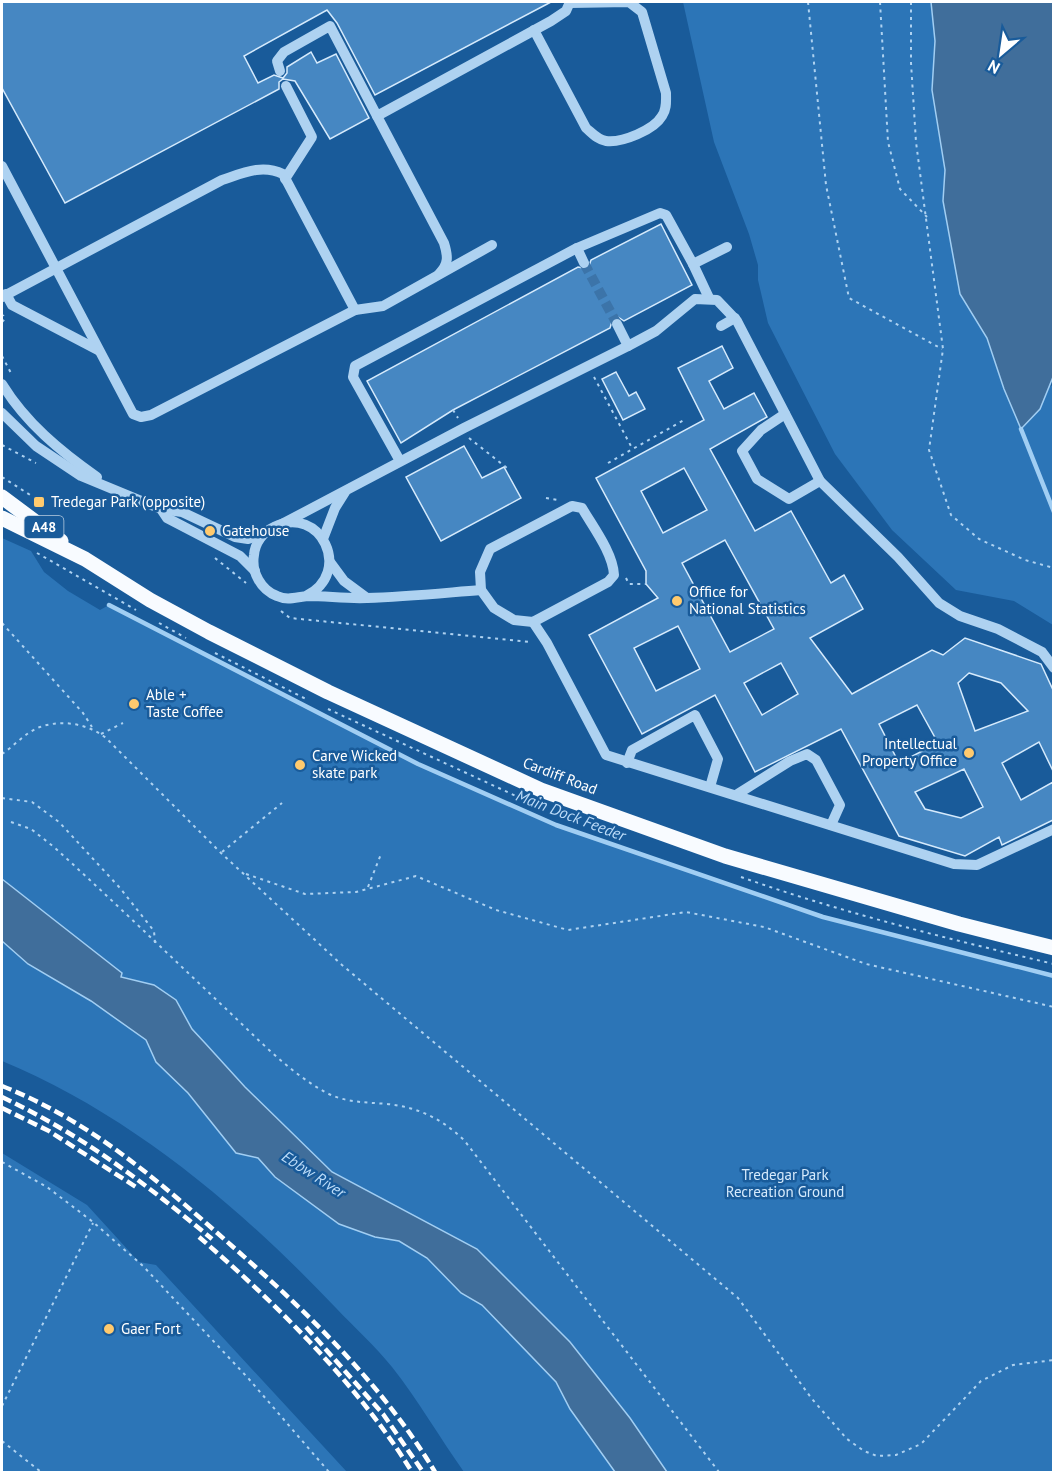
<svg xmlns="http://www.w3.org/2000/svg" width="1055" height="1474" viewBox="0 0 1055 1474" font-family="'PT Sans',sans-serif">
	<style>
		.green { fill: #2c75b7 }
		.water { fill: #406e9b; stroke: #a1cef3; stroke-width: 1.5 }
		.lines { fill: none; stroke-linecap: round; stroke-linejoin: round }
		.stream { stroke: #a1cef3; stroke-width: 4.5 }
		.building { fill: #4687c2; stroke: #d5eafc; stroke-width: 1.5; fill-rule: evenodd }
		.minor-tunnel { stroke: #3c74a9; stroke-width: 10; stroke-dasharray: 10 5; stroke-linecap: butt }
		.path { stroke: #aed2f1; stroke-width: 2; stroke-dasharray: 3 4.5; stroke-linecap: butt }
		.minor { stroke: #aed2f1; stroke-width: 10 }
		.major { stroke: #f8fbff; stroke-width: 15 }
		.rail { stroke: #fff; stroke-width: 4.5; stroke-dasharray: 10 4.5; stroke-linecap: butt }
		.poi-dot { fill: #ffca6e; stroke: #195b9a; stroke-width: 2 }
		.labels { text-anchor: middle; stroke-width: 5; stroke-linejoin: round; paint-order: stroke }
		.shield { fill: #195b9a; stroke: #bacee1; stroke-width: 1.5 }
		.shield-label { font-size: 14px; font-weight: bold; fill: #fff }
		.poi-label { font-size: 15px; fill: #fff; stroke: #195b9a; text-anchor: start }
		.street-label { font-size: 15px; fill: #fff; stroke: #195b9a }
		.park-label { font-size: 15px; fill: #d5eafc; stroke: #195b9a }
		.water-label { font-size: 16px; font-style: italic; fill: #bbdbf8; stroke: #195b9a }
	</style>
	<rect width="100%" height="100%" fill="#195b9a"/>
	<g class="green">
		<path d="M 683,2 L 931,2 L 935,41 L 932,90 L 945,170 L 943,201 L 960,294 L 987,338 L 1004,389 L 1021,428 L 1040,409 L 1049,387 L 1053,385 L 1053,625 L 1014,601 L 956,590 L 892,530 L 835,454 L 768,323 L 758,280 L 758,265 L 749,234 L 714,142 Z"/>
		<path d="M 2,538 L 31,551 L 44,572 L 68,591 L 100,610 L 109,605 L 418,764 L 556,825 L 823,917 L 1053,976 L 1053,1472 L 667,1472 L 630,1418 L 570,1342 L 477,1249 L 332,1172 L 245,1087 L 205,1043 L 192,1029 L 176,1000 L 154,985 L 121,977 L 121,973 L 2,879 Z"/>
		<path d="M 2,941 L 28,964 L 91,1001 L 146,1040 L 156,1062 L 188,1093 L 236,1153 L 258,1158 L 275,1177 L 339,1224 L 375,1237 L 399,1241 L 427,1258 L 461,1293 L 482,1305 L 556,1382 L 570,1409 L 615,1472 L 464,1472 C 440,1438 418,1400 392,1367 C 375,1346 354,1327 336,1308 C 241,1208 130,1114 2,1061 Z"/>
		<path d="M 2,1153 L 87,1205 L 139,1262 L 156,1265 L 347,1472 L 2,1472 Z"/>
	</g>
	<g class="water">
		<path d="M 931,2 L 1053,2 L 1053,377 L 1040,409 L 1021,429 L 1004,389 L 987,338 L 960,294 L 943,201 L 945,170 L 932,90 L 935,41 Z"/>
		<path d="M 2,879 L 122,973 L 121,977 L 154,985 L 176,1000 L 192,1029 L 205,1043 L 245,1087 L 332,1172 L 477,1249 L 570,1342 L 630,1418 L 667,1472 L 615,1472 L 570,1409 L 556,1382 L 482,1305 L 461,1293 L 427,1258 L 399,1241 L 375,1237 L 339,1224 L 275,1177 L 258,1158 L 236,1153 L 188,1093 L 156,1062 L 146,1040 L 91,1001 L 28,964 L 2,941 Z"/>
	</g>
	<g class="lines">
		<g class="stream">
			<path d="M 1021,429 L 1054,512"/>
			<path d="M 109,605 L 418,764 L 556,825 L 823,917 L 1054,976"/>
		</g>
	</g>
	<g class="building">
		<path d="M 2,2 L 551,2 L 375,95 L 337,23 L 327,10 L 244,56 L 258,83 L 274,75 L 283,78 L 287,73 L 287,67 L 311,52 L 317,63 L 336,54 L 369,118 L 330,139 L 295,81 L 283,79 L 279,82 L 279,89 L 65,203 L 2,88 Z"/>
		<path d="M 661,224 L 692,285 L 624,321 L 618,317 L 613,318 L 610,328 L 453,410 L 401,443 L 367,381 L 578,267 L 588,269 L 591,260 Z"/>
		<path d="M 722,346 L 733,368 L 709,381 L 724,409 L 754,393 L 767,417 L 710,449 L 755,531 L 791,511 L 831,583 L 844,575 L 863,609 L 810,638 L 852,694 L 932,650 L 943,655 L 965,638 L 1041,664 L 1053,690 L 1053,771 L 1039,742 L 1002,763 L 1021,800 L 1053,782 L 1053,820 L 1002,845 L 999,837 L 965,856 L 899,836 L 841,729 L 755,772 L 715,695 L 642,734 L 589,635 L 658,598 L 646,584 L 646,571 L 596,478 L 704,420 L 678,368 ZM 684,468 L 707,510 L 663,533 L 641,491 ZM 725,540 L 774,629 L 730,652 L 682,563 ZM 678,626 L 700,669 L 656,691 L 634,648 ZM 781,663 L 798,694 L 762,715 L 744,683 ZM 969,673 L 1001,683 L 1028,711 L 975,731 L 958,683 ZM 917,705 L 938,743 L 899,763 L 879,724 ZM 964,769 L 983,807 L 961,818 L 925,809 L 915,792 Z"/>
		<path d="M 616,372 L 629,396 L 636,392 L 645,409 L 623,420 L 602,379 Z"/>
		<path d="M 464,446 L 482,478 L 504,467 L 521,498 L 441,541 L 406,477 Z"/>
	</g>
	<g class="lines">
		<path class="minor-tunnel" d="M 584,263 L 617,324"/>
		<g class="path">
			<path d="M 808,2 L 826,185 L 849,298 L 942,349"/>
			<path d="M 880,2 L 888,142 L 900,189 L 927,217"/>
			<path d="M 911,2 L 911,63 L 916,142 L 943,349 L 929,450 L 951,515 L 979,539 L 1025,560 L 1054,568"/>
			<path d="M 2,322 L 5,319 L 3,315"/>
			<path d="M 2,356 L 12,375"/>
			<path d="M 594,377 L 632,448"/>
			<path d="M 453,410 L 458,418"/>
			<path d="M 469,438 L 507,468"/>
			<path d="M 2,445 L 36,463"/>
			<path d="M 608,463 L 684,420"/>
			<path d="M 2,477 L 38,500"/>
			<path d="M 546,498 L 558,500"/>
			<path d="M 37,553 L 136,610"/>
			<path d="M 215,558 L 246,583"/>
			<path d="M 626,578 L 629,584 L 646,584"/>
			<path d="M 281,611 L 290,618 L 530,642"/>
			<path d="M 2,623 L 83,713 L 92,727"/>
			<path d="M 159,623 L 186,638"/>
			<path d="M 215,653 L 306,699"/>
			<path d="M 328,709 L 516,796"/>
			<path d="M 101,734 L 123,723"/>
			<path d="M 2,754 C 14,746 26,732 40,727 C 63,719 88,724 106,738 L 221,853 L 342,965 L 738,1298 L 812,1399 L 847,1439 L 864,1451 L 877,1456 L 896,1455 L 921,1444 L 981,1381 L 1013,1365 L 1054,1360"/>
			<path d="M 2,798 L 32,802 L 59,822 L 120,888 L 154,931 L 155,943"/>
			<path d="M 11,822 L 31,829 L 54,847 C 111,899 167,953 224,1007 C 255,1036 287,1071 325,1092 C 345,1103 365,1102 387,1104 C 418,1107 442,1119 464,1140 L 719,1472"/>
			<path d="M 222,852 L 282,803"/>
			<path d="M 246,874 L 305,894 L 356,892 L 416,876 L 496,910 L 568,930 L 686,912 L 764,927 L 866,964 L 1054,1007"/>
			<path d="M 741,877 C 843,913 949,939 1054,964"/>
			<path d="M 368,887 L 381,854"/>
			<path d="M 2,1162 L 47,1187 L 93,1222 L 143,1266 L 248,1378 L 329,1472"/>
			<path d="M 2,1406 L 93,1223"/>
			<path d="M 2,1441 L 41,1472"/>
		</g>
		<g class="minor">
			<path d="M 534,30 L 586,128 C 592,133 598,140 606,141 C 622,143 654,130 662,116 C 667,109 666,101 666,93 L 642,12 L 629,2 L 570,3"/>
			<path d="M 280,71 L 277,61 L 284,52 L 330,26 L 377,116"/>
			<path d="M 2,166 L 133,414 L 141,417 L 151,415 L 355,310 L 383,306 L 492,245"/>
			<path d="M 285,179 L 312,137 L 286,86"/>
			<path d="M 577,248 L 584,263"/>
			<path d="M 693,264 L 709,298"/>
			<path d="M 439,274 C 449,264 448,256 444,243 L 377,116 L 551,21 L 566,11 L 570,2"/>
			<path d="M 6,294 L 12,305 L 98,350"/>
			<path d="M 2,297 L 222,180 C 243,173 262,164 283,174 L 355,310"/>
			<path d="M 617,324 L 628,346"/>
			<path d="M 721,326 L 735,318"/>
			<path d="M 2,384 C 26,423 60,451 97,477"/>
			<path d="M 2,413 L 36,446 L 81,476 L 161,509 L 182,512 L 235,537 L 248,539 L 265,533"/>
			<path d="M 785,414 L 761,430 L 742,451 L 757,479 L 789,499 L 820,481"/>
			<path d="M 400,461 L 353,377 L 355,366 L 577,248 L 660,213 L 666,215 L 693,264 L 727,247"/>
			<path d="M 572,506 L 582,508 C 593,527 613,553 614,575 L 608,582 L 533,622 L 514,620 L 494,608 L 481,590 L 480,572 L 490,549 Z"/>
			<path d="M 161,509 L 167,518 L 240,556 L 255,571"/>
			<path d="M 282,524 L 464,428 L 628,346 L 656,331 L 695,299 L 717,300 L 737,321 L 820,481 L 898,557 L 939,603 L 960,616 L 998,629 L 1042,652 L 1054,668"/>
			<path d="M 323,539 L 335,508 L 345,492"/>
			<path d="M 330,562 L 344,581 L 367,598"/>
			<path d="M 306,596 C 354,572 320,504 274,527 C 263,532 255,543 254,555 C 251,572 261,590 277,596 C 288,601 296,597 308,596 C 327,596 347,599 367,598 C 405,597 443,593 481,590"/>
			<path d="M 533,622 L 547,643 L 606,755 L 954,864 L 977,865 L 1054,829"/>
			<path d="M 627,763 L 632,750 L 695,715 L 718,759 L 710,787"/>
			<path d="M 736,795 L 790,761 L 807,754 L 816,760 L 840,805 L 831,825"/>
		</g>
		<g class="major">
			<path d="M 2,497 L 61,541"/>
			<path d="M 2,518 L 85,559 L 150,600 L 209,632 L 328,692 L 541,790 L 725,856 L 959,924 L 1054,948"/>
		</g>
		<g class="rail">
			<path d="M 2,1086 C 91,1121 161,1183 232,1246 C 308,1313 383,1385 435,1472"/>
			<path d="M 2,1097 C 84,1136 142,1181 212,1239"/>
			<path d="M 2,1108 L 49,1131 L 136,1187"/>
			<path d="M 199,1237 C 275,1302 360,1387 412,1472"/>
			<path d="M 306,1327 L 383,1414 L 423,1472"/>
		</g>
	</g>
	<g class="poi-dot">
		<rect x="33" y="496" width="12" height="12" rx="3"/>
		<circle cx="210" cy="531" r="6"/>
		<circle cx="677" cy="601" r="6"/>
		<circle cx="134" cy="704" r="6"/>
		<circle cx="969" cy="753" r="6"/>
		<circle cx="300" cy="765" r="6"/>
		<circle cx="109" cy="1329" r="6"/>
	</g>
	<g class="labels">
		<rect class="shield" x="24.5" y="516" width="39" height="22" rx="4.5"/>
		<g class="shield-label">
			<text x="44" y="532">A48</text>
		</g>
		<g class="poi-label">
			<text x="51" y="507">Tredegar Park (opposite)</text>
			<text x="222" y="536">Gatehouse</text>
			<text x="689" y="597">Office for<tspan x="689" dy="17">National Statistics</tspan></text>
			<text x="146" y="700">Able +<tspan x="146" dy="17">Taste Coffee</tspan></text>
			<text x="957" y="749" text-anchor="end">Intellectual<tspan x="957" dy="17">Property Office</tspan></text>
			<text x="312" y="761">Carve Wicked<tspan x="312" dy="17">skate park</tspan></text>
			<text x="121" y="1334">Gaer Fort</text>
		</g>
		<g class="street-label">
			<text transform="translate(560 776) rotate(21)" y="5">Cardiff Road</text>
		</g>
		<g class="park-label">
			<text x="785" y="1180">Tredegar Park<tspan x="785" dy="17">Recreation Ground</tspan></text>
		</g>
		<g class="water-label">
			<text transform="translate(571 815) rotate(21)" y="6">Main Dock Feeder</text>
			<text transform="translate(314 1174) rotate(33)" y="6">Ebbw River</text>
		</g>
	</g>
	<rect width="1055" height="1474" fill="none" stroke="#ffffff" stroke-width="6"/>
	<g transform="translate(1001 54) rotate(209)" stroke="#195b9a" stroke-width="4.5" paint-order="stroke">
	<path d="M0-4.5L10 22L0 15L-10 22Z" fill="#ffffff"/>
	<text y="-9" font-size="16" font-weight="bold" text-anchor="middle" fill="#ffffff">N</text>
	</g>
</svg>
